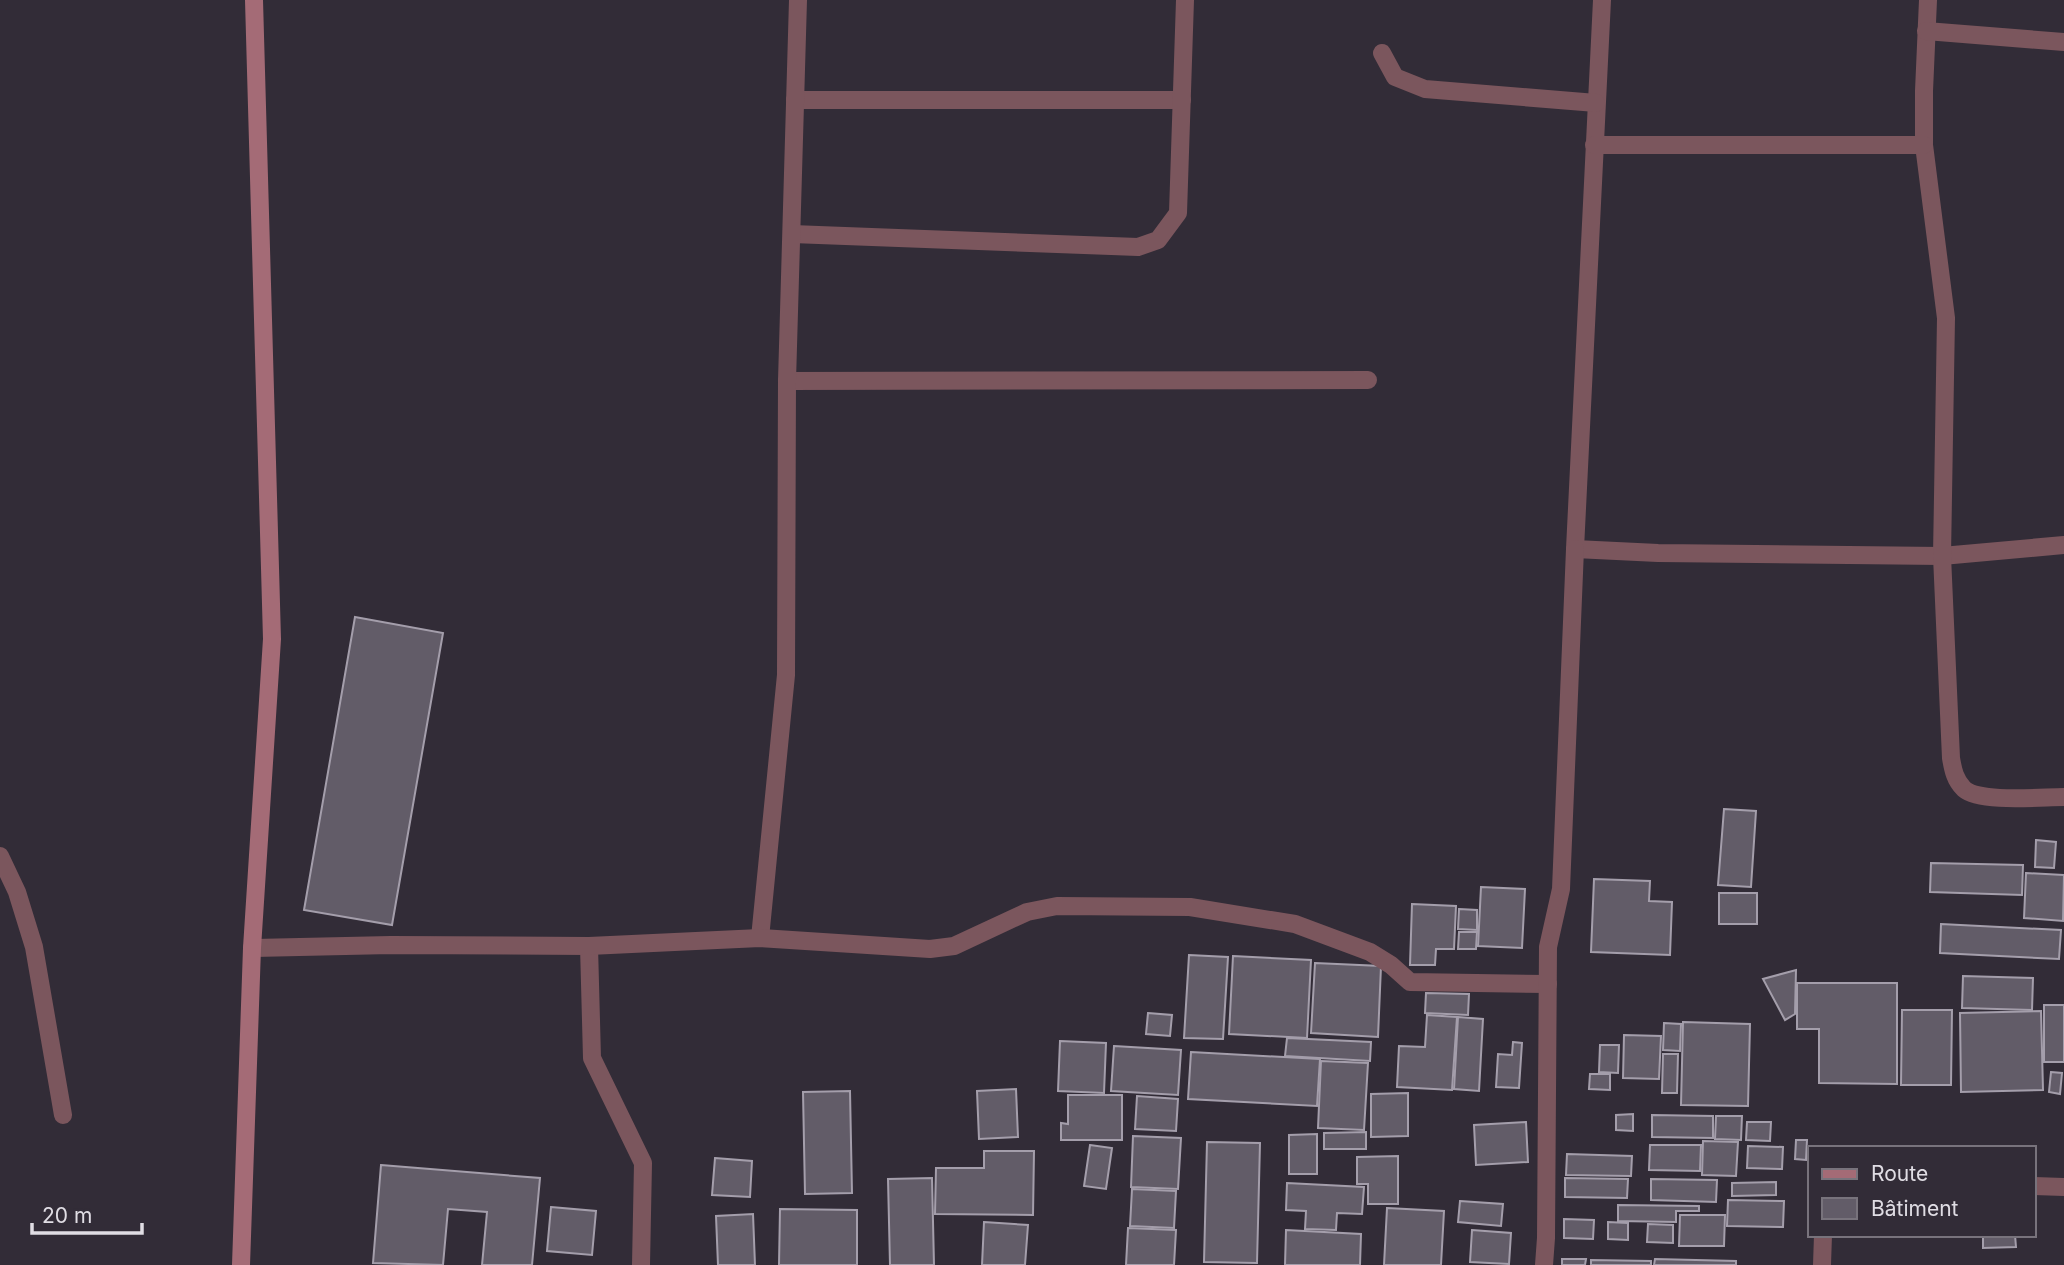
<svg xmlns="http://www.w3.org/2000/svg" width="2064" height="1265" viewBox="0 0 2064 1265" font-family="Inter,sans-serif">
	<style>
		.building { fill: #625c68; stroke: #a49eab; stroke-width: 2 }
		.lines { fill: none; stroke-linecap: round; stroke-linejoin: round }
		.minor { stroke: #7b565d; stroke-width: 18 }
		.secondary { stroke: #a46b76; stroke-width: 18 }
	</style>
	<rect width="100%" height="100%" fill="#322c37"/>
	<g class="building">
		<path d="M 355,617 L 443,633 L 392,925 L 304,910 Z"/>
		<path d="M 1724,809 L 1756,811 L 1751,887 L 1718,885 Z"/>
		<path d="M 2036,840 L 2056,842 L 2054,868 L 2035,867 Z"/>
		<path d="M 1931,863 L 2023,865 L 2022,895 L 1930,892 Z"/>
		<path d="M 2026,873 L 2064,875 L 2063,921 L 2024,918 Z"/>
		<path d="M 1594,879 L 1650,881 L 1649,901 L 1672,902 L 1670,955 L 1591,952 Z"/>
		<path d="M 1481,887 L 1525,889 L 1522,948 L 1478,946 Z"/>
		<rect x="1719" y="893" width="38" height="31"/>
		<path d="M 1412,904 L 1456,906 L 1454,949 L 1436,949 L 1435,965 L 1410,965 Z"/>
		<path d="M 1459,909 L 1477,910 L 1477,930 L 1458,929 Z"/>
		<path d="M 1941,924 L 2061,930 L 2059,959 L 1940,953 Z"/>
		<path d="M 1459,932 L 1477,932 L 1476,949 L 1458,949 Z"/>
		<path d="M 1189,955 L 1228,957 L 1223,1039 L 1184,1038 Z"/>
		<path d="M 1233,956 L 1311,960 L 1307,1038 L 1229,1034 Z"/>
		<path d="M 1315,963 L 1381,966 L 1378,1037 L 1311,1033 Z"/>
		<path d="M 1796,970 L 1795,1014 L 1785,1020 L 1763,979 Z"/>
		<path d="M 1963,976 L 2033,978 L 2032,1010 L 1962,1008 Z"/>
		<path d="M 1797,983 L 1897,983 L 1897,1084 L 1819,1083 L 1819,1029 L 1797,1029 Z"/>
		<path d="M 1426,993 L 1469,994 L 1468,1015 L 1425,1013 Z"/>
		<rect x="2044" y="1005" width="20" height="57"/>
		<path d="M 1902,1010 L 1952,1010 L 1951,1085 L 1901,1085 Z"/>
		<path d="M 2041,1011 L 2043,1090 L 1961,1092 L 1960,1013 Z"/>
		<path d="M 1148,1013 L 1172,1015 L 1170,1036 L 1146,1034 Z"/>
		<path d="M 1427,1015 L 1457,1017 L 1452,1090 L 1397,1087 L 1399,1046 L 1425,1047 Z"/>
		<path d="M 1458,1017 L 1483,1019 L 1479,1091 L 1454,1089 Z"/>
		<path d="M 1683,1022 L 1750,1024 L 1748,1106 L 1681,1105 Z"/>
		<path d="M 1664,1023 L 1681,1024 L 1680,1051 L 1663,1050 Z"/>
		<path d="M 1624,1035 L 1661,1036 L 1659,1079 L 1623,1078 Z"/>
		<path d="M 1287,1038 L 1371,1042 L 1370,1061 L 1285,1056 Z"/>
		<path d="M 1060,1041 L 1106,1043 L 1104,1093 L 1058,1091 Z"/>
		<path d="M 1513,1042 L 1522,1043 L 1519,1088 L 1496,1087 L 1498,1054 L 1512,1055 Z"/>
		<path d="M 1600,1045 L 1619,1045 L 1618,1073 L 1599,1072 Z"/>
		<path d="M 1114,1046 L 1181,1050 L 1178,1095 L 1111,1091 Z"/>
		<path d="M 1191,1052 L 1320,1059 L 1317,1106 L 1188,1099 Z"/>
		<path d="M 1663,1054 L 1678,1054 L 1677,1093 L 1662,1093 Z"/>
		<path d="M 1321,1061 L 1368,1063 L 1364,1130 L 1318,1128 Z"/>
		<path d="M 2051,1072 L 2062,1073 L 2060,1094 L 2049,1092 Z"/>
		<path d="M 1590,1074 L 1610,1074 L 1610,1090 L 1589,1089 Z"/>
		<path d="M 1016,1089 L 1018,1137 L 979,1139 L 977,1091 Z"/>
		<path d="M 850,1091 L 852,1193 L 805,1194 L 803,1092 Z"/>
		<path d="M 1408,1093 L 1408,1136 L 1371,1137 L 1371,1094 Z"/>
		<path d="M 1068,1095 L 1122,1095 L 1122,1140 L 1061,1140 L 1061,1123 L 1068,1124 Z"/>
		<path d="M 1137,1096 L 1178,1099 L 1176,1131 L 1135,1129 Z"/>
		<path d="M 1633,1114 L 1633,1131 L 1616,1130 L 1616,1115 Z"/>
		<path d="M 1652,1115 L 1713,1116 L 1713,1138 L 1652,1137 Z"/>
		<path d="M 1716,1116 L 1742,1116 L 1741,1140 L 1715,1139 Z"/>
		<path d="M 1526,1122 L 1528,1162 L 1476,1165 L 1474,1125 Z"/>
		<path d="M 1747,1122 L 1771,1122 L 1770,1141 L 1746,1140 Z"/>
		<path d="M 1366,1132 L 1366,1149 L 1324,1149 L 1324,1133 Z"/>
		<path d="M 1317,1134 L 1317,1174 L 1289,1174 L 1289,1135 Z"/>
		<path d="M 1133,1136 L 1181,1138 L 1178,1189 L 1131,1187 Z"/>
		<path d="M 1796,1140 L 1807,1140 L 1806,1160 L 1795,1159 Z"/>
		<path d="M 1703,1141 L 1738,1142 L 1736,1176 L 1702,1175 Z"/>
		<path d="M 1207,1142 L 1260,1143 L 1257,1263 L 1204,1262 Z"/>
		<path d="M 1090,1145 L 1112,1148 L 1106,1189 L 1084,1186 Z"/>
		<path d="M 1650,1145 L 1701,1145 L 1700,1171 L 1649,1170 Z"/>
		<path d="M 1748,1146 L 1783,1147 L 1782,1169 L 1747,1168 Z"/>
		<path d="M 984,1151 L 1034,1151 L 1033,1215 L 935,1214 L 936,1168 L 984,1168 Z"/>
		<path d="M 1567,1154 L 1632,1156 L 1631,1176 L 1566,1175 Z"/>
		<path d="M 1398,1156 L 1398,1204 L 1368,1204 L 1368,1184 L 1357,1184 L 1357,1157 Z"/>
		<path d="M 715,1158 L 752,1161 L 750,1197 L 712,1195 Z"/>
		<path d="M 381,1165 L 540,1178 L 532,1265 L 482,1265 L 487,1212 L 448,1209 L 443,1265 L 373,1263 Z"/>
		<path d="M 932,1178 L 934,1265 L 890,1265 L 888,1179 Z"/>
		<path d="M 1565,1178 L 1628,1179 L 1627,1198 L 1565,1197 Z"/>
		<path d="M 1651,1179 L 1717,1180 L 1716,1202 L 1651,1200 Z"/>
		<path d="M 1776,1182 L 1776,1195 L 1732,1196 L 1732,1183 Z"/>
		<path d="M 1287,1183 L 1364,1187 L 1362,1214 L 1337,1213 L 1336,1230 L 1305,1229 L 1306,1211 L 1286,1210 Z"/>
		<path d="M 1132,1189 L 1176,1191 L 1174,1228 L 1130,1226 Z"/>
		<path d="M 1728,1200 L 1784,1201 L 1783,1227 L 1727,1226 Z"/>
		<path d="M 1460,1201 L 1503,1204 L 1501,1226 L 1458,1222 Z"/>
		<path d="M 1618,1205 L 1699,1206 L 1699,1211 L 1676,1211 L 1676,1222 L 1618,1221 Z"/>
		<path d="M 551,1207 L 596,1211 L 592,1255 L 547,1251 Z"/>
		<path d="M 1387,1208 L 1444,1211 L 1441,1265 L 1384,1265 Z"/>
		<path d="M 780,1209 L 857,1210 L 857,1265 L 779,1265 Z"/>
		<path d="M 753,1214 L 755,1265 L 718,1265 L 716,1216 Z"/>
		<path d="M 1680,1215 L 1725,1215 L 1724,1246 L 1679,1246 Z"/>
		<path d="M 1564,1219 L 1594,1220 L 1593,1239 L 1564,1238 Z"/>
		<path d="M 984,1222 L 1028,1225 L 1025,1265 L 982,1265 Z"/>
		<path d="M 1608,1222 L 1628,1223 L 1628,1240 L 1608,1239 Z"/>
		<path d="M 1648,1224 L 1673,1225 L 1673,1243 L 1647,1242 Z"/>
		<path d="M 1128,1228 L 1176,1230 L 1174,1265 L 1126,1265 Z"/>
		<path d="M 1286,1230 L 1361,1234 L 1360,1265 L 1285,1265 Z"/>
		<path d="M 1472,1230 L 1511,1233 L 1509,1264 L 1470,1262 Z"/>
		<path d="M 1983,1235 L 2015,1235 L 2016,1247 L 1983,1248 Z"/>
		<path d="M 1562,1259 L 1586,1259 L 1585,1265 L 1562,1265 Z"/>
		<path d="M 1655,1259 L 1736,1261 L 1736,1265 L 1654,1265 Z"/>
		<path d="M 1591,1260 L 1651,1261 L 1651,1265 L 1591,1265 Z"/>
	</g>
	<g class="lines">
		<g class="minor">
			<path d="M 1602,0 L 1575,549 L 1658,553 L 1942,556 L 2064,545"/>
			<path d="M 1928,0 L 1924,91 L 1924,145 L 1946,318 L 1942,556 L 1951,758 C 1953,770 1955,780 1964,789 C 1980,803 2041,797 2064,797"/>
			<path d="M 1926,31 L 2064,42"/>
			<path d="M 1382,53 L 1395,77 L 1425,89 L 1596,103"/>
			<path d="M 795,100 L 1182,100"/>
			<path d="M 1594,145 L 1924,145"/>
			<path d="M 792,234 L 1138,247 L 1158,240 L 1178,213 L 1185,0"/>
			<path d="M 787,381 L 1368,380"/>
			<path d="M 0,856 L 17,892 L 34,947 L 63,1115"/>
			<path d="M 760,938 L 786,675 L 787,381 L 798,0"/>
			<path d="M 589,946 L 592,1058 L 643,1163 L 641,1265"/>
			<path d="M 252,948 L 391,945 L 589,946 L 760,938 L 930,949 L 954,946 L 1027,912 L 1057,906 L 1190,907 L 1295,924 L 1370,952 L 1391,965 L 1410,982 L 1548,984"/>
			<path d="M 2034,1186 L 2064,1187"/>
			<path d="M 1544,1265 L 1546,1238 L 1548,947 L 1561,889 L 1575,549"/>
			<path d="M 1822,1265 L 1823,1235"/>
		</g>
		<path class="secondary" d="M 241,1265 L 252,948 L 272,639 L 254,0"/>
	</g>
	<rect x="1808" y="1146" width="228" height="91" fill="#322c37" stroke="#78737c" stroke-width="2"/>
	<rect x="1822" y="1169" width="35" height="10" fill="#a46b76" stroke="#78737c" stroke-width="2"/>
	<text x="1871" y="1181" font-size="21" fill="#e0dde4">Route</text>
	<rect x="1822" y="1198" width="35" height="21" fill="#625c68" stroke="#78737c" stroke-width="2"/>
	<text x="1871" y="1216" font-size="21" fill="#e0dde4">Bâtiment</text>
	<path d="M32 1223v10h110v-10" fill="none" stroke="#e0dde4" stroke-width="3.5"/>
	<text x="42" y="1223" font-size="21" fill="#e0dde4" stroke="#322c37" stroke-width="5" paint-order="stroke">20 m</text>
</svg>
